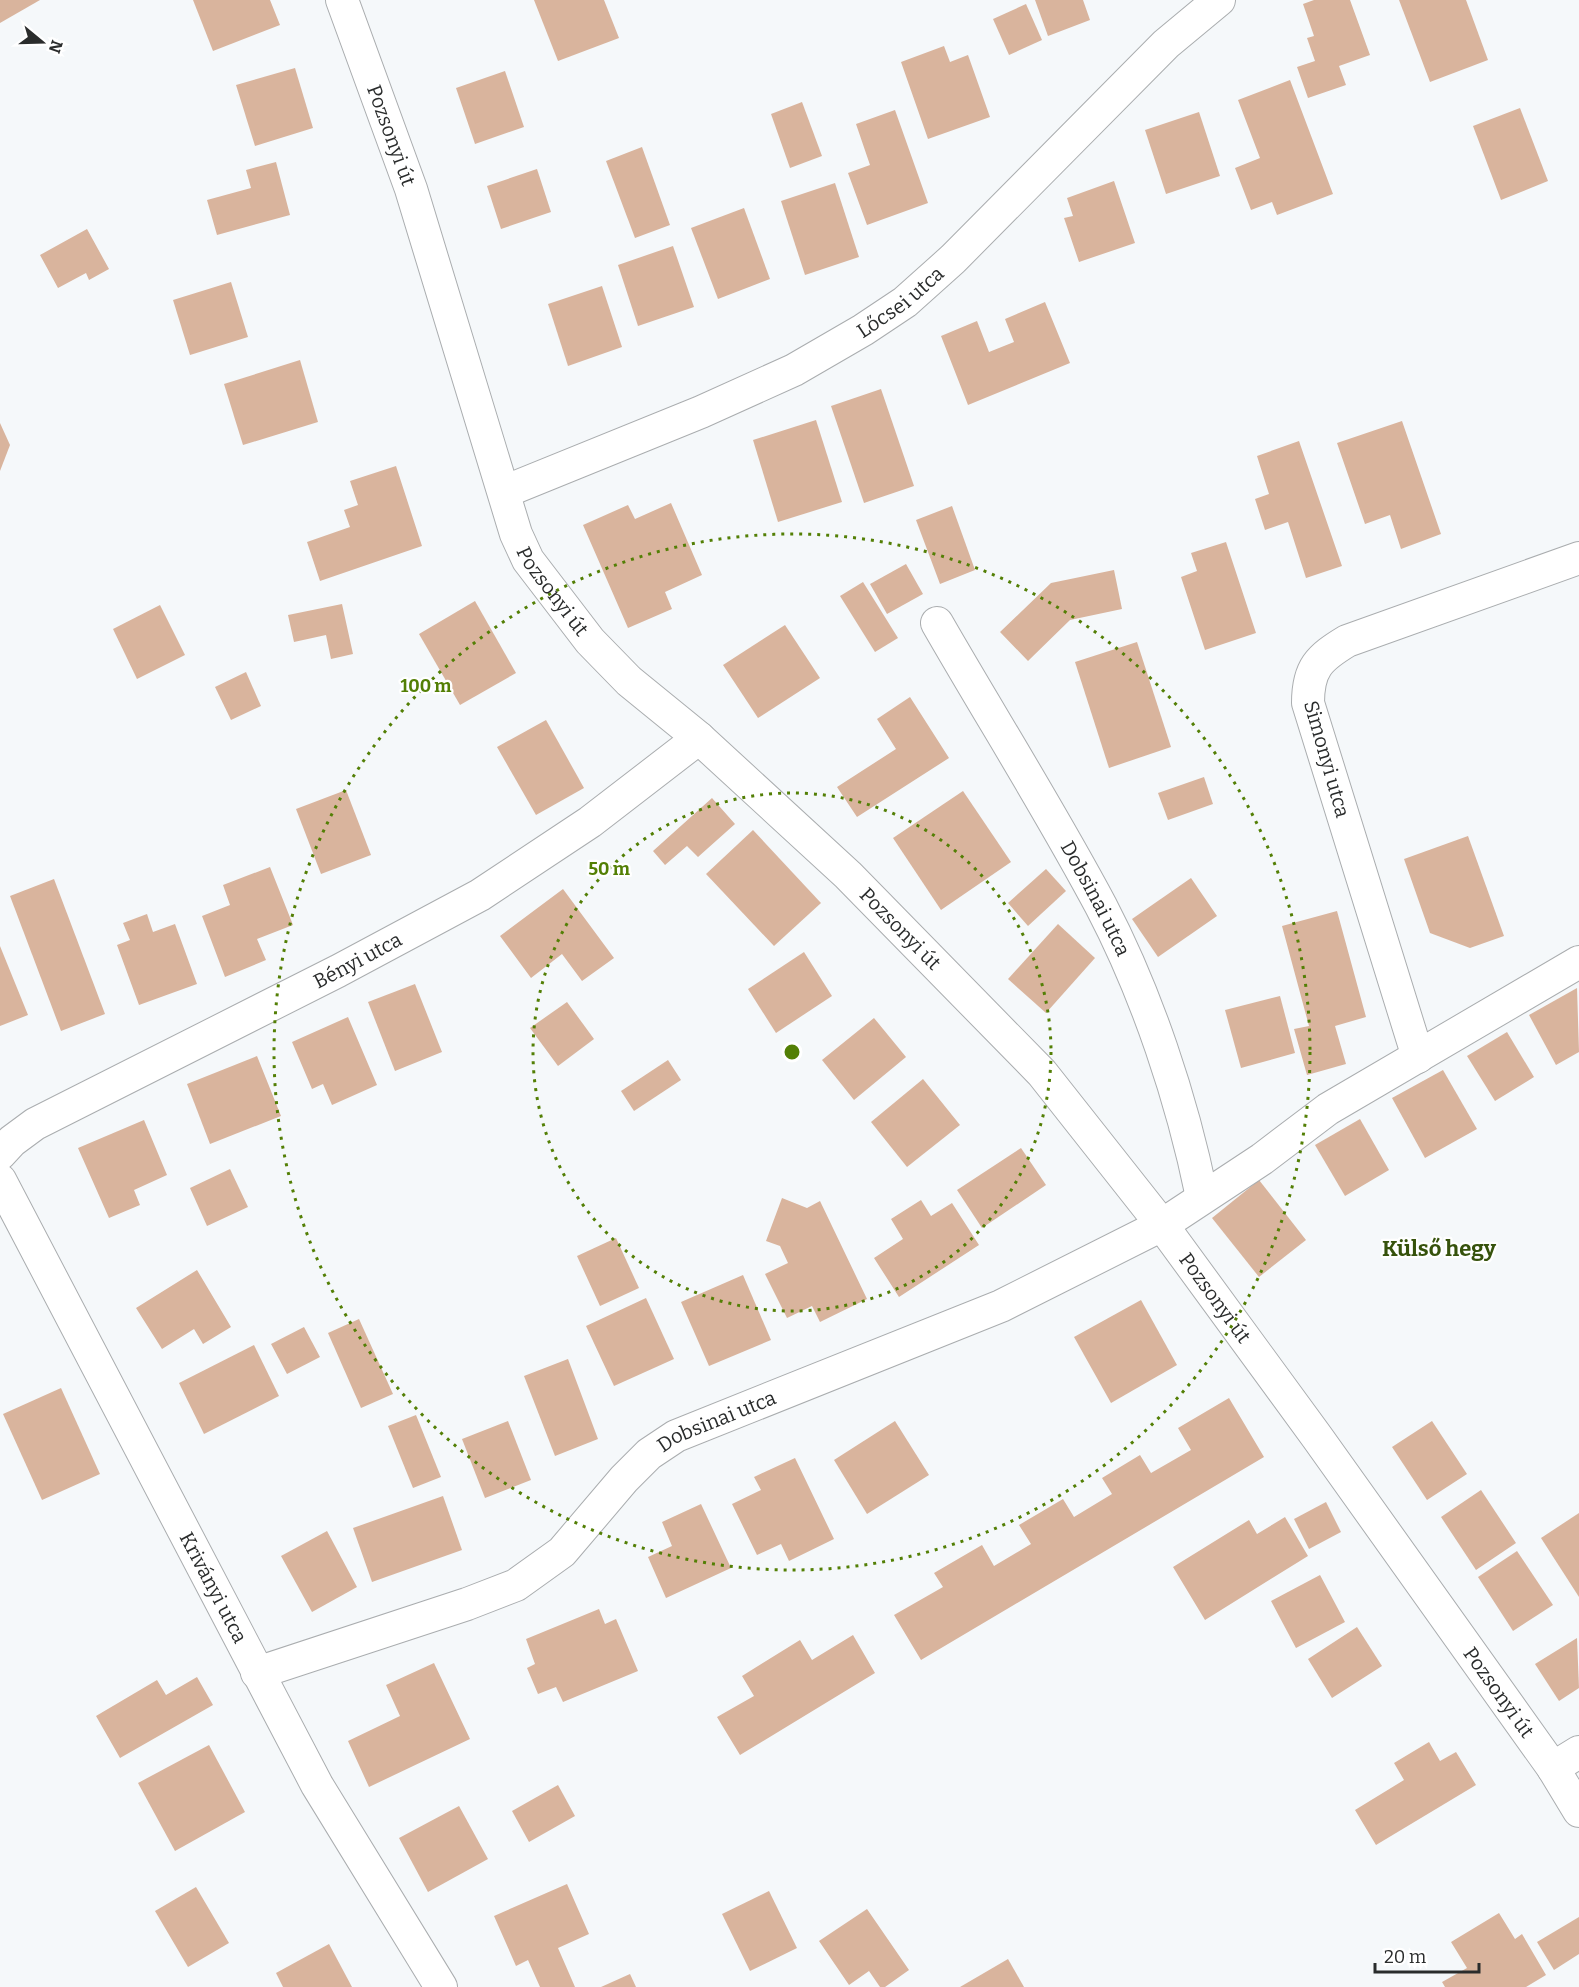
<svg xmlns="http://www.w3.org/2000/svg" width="1579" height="1987" viewBox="0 0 1579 1987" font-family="Bitter,serif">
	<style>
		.building { fill: #d9b49d }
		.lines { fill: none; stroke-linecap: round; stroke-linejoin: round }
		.street-casing { stroke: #aaadaf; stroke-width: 34 }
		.street { stroke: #fff; stroke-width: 32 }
		.ring { fill: none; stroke: #537f05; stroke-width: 3; stroke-dasharray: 3 6 }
		.labels { text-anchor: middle; stroke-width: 4.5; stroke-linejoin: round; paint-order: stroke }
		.street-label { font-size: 20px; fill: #2a2c2c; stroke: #fff }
		.quarter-label { font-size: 22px; font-weight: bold; fill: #36520c; stroke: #fff }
		.centre { fill: #537f05; stroke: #fff; stroke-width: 3 }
		.ring-label { font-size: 18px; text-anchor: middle; font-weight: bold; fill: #537f05; stroke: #fff; stroke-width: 4.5; stroke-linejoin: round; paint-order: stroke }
	</style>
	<rect width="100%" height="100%" fill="#f5f8fa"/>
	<g class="building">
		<path d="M 0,0 L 40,0 L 0,23 Z"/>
		<path d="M 193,0 L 270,0 L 280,25 L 213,51 Z"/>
		<path d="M 534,0 L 604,0 L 619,38 L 558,61 Z"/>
		<path d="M 1035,0 L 1083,0 L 1090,20 L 1048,36 Z"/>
		<path d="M 1314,0 L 1350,0 L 1370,55 L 1339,66 L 1346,85 L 1308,98 L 1297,67 L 1315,61 L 1307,38 L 1314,36 L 1303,4 Z"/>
		<path d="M 1399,0 L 1466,0 L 1488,60 L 1430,82 Z"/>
		<path d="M 1026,4 L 1042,40 L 1009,55 L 993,19 Z"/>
		<path d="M 944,46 L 950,62 L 968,55 L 990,117 L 928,139 L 901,62 Z"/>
		<path d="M 295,68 L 313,128 L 255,146 L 236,85 Z"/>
		<path d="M 505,71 L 524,127 L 475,144 L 456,88 Z"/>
		<path d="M 1290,80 L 1333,194 L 1277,215 L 1272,202 L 1251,210 L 1235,168 L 1260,158 L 1238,100 Z"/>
		<path d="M 802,102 L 822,156 L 790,168 L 771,114 Z"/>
		<path d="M 1520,108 L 1548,181 L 1501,200 L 1473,126 Z"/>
		<path d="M 895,110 L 928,203 L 867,225 L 848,173 L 870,165 L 856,124 Z"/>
		<path d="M 1199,112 L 1220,176 L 1166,194 L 1145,130 Z"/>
		<path d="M 642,147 L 670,225 L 635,238 L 606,161 Z"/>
		<path d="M 276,162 L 290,215 L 217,235 L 207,200 L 251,188 L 246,170 Z"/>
		<path d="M 537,169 L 551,212 L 501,229 L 487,186 Z"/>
		<path d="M 1114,181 L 1135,243 L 1079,262 L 1064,218 L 1073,216 L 1067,198 Z"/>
		<path d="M 835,183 L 859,257 L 805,275 L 781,201 Z"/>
		<path d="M 744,208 L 770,279 L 718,299 L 691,228 Z"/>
		<path d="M 87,229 L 109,269 L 89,280 L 86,273 L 58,288 L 40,255 Z"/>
		<path d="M 673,246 L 694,307 L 638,326 L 618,265 Z"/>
		<path d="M 231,282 L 248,337 L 190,355 L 173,300 Z"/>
		<path d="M 602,286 L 622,347 L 568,366 L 548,304 Z"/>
		<path d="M 1045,302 L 1070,363 L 968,405 L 941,336 L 977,321 L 989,352 L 1014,342 L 1005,319 Z"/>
		<path d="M 300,360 L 318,422 L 243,445 L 224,384 Z"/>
		<path d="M 881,389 L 914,486 L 864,503 L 831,406 Z"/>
		<path d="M 816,420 L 842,502 L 778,522 L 753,440 Z"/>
		<path d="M 1402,421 L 1441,534 L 1401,549 L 1390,515 L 1365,524 L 1337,443 Z"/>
		<path d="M 0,423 L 10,445 L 0,471 Z"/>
		<path d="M 1299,441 L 1342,566 L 1306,578 L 1288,522 L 1265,530 L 1255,499 L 1269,494 L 1257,456 Z"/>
		<path d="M 396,466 L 422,546 L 320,581 L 307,542 L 350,527 L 344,510 L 358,505 L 350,481 Z"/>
		<path d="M 671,503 L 702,575 L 665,592 L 672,609 L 628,628 L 583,525 L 628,505 L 635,519 Z"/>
		<path d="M 952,506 L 975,570 L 940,584 L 916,520 Z"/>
		<path d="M 1226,542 L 1256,633 L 1205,650 L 1181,577 L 1197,571 L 1191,553 Z"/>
		<path d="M 906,564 L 923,594 L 887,614 L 870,584 Z"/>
		<path d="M 1114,570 L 1122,609 L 1070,620 L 1028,661 L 1000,632 L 1051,583 Z"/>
		<path d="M 863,582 L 898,638 L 875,652 L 840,596 Z"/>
		<path d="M 475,601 L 516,673 L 460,705 L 419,634 Z"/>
		<path d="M 342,604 L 353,654 L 331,659 L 326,635 L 294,642 L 288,615 Z"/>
		<path d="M 160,605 L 185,655 L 137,679 L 113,629 Z"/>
		<path d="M 785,625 L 820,678 L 758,718 L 723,665 Z"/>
		<path d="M 1137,642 L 1171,747 L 1109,768 L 1075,662 Z"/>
		<path d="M 246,672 L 261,706 L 231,720 L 215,687 Z"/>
		<path d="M 910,697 L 949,758 L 857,817 L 837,787 L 896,749 L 877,719 Z"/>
		<path d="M 546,720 L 584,788 L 536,815 L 497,747 Z"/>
		<path d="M 1204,777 L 1213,804 L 1168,820 L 1158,793 Z"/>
		<path d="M 346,790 L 371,855 L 321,874 L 296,809 Z"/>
		<path d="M 963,791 L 1011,862 L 941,910 L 893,838 Z"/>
		<path d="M 712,798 L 735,824 L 698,857 L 687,846 L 665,865 L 653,851 Z"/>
		<path d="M 753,830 L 821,903 L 774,946 L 706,874 Z"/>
		<path d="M 1468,836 L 1504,936 L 1470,948 L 1430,933 L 1404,859 Z"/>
		<path d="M 270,867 L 293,925 L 257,939 L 266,960 L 225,977 L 202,916 L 230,905 L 223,885 Z"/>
		<path d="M 1046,869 L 1066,891 L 1028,926 L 1008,903 Z"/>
		<path d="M 1191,878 L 1217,916 L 1158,957 L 1132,919 Z"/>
		<path d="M 54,879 L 105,1014 L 61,1031 L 10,896 Z"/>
		<path d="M 563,889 L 614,958 L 582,981 L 562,954 L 531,978 L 500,936 Z"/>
		<path d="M 1337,911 L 1366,1017 L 1335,1026 L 1346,1064 L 1307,1075 L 1294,1029 L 1309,1026 L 1282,926 Z"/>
		<path d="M 147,914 L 153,932 L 175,924 L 197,984 L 139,1005 L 117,945 L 130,940 L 123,923 Z"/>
		<path d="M 1058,924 L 1095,958 L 1046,1013 L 1008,979 Z"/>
		<path d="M 0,946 L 28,1015 L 0,1026 Z"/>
		<path d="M 804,952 L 832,996 L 776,1033 L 748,989 Z"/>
		<path d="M 415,984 L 442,1052 L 395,1071 L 368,1002 Z"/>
		<path d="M 1577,988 L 1579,1052 L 1556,1065 L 1529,1015 Z"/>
		<path d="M 1280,996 L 1295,1053 L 1241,1068 L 1225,1010 Z"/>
		<path d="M 567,1002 L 594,1039 L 558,1066 L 530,1028 Z"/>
		<path d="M 348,1017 L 377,1085 L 332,1105 L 323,1084 L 312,1089 L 292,1042 Z"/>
		<path d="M 874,1018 L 906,1057 L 854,1100 L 822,1060 Z"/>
		<path d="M 1507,1032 L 1534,1077 L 1495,1101 L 1467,1056 Z"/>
		<path d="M 257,1056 L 281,1116 L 210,1144 L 187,1084 Z"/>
		<path d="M 668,1060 L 681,1080 L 634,1111 L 621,1091 Z"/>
		<path d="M 1443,1070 L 1477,1129 L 1425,1158 L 1392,1098 Z"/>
		<path d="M 923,1079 L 960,1125 L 907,1167 L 871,1122 Z"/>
		<path d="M 1360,1119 L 1389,1170 L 1345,1196 L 1315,1145 Z"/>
		<path d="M 144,1120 L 167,1175 L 134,1190 L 140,1205 L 109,1218 L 78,1148 Z"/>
		<path d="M 1021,1148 L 1046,1185 L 982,1228 L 957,1190 Z"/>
		<path d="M 230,1169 L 248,1207 L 207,1226 L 190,1188 Z"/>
		<path d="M 1259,1180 L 1306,1240 L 1259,1277 L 1212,1218 Z"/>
		<path d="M 782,1198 L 807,1208 L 820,1201 L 867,1299 L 820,1322 L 812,1306 L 787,1318 L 765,1274 L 788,1263 L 780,1246 L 766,1241 Z"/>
		<path d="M 921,1200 L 931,1216 L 952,1203 L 979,1245 L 899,1297 L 874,1258 L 903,1239 L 891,1219 Z"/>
		<path d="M 616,1238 L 639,1288 L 600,1306 L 577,1256 Z"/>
		<path d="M 197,1270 L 231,1327 L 203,1344 L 194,1329 L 162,1349 L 136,1308 Z"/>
		<path d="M 743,1275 L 771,1340 L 709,1366 L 681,1302 Z"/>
		<path d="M 646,1298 L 674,1359 L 614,1386 L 586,1326 Z"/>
		<path d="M 1141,1300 L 1177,1365 L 1111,1403 L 1074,1337 Z"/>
		<path d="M 359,1319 L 393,1394 L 361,1408 L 328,1333 Z"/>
		<path d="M 304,1327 L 320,1357 L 287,1374 L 271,1344 Z"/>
		<path d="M 254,1345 L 279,1396 L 204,1434 L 179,1383 Z"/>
		<path d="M 568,1359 L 598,1439 L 555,1456 L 524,1376 Z"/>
		<path d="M 61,1388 L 100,1474 L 42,1500 L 3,1414 Z"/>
		<path d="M 1229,1398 L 1264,1457 L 921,1660 L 894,1615 L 943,1587 L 934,1573 L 982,1545 L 994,1566 L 1031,1544 L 1019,1525 L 1063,1499 L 1074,1517 L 1112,1494 L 1102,1478 L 1140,1455 L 1151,1473 L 1191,1450 L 1178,1428 Z"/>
		<path d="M 416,1415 L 441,1477 L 413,1488 L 388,1426 Z"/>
		<path d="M 508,1421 L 531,1480 L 485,1498 L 462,1439 Z"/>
		<path d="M 895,1421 L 929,1475 L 867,1514 L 834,1460 Z"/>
		<path d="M 1432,1421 L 1467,1474 L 1427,1500 L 1392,1447 Z"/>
		<path d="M 795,1458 L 834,1539 L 789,1561 L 781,1544 L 757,1555 L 732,1504 L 761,1490 L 754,1477 Z"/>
		<path d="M 1481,1490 L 1516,1543 L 1476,1570 L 1441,1517 Z"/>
		<path d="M 443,1496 L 462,1550 L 372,1582 L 353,1528 Z"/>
		<path d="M 1326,1502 L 1341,1532 L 1309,1549 L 1294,1519 Z"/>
		<path d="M 701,1504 L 731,1568 L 666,1598 L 648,1557 L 672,1546 L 662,1522 Z"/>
		<path d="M 1579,1513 L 1579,1597 L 1541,1538 Z"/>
		<path d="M 1285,1517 L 1308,1556 L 1205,1620 L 1173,1567 L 1249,1520 L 1257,1534 Z"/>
		<path d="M 327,1531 L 357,1587 L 312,1612 L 281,1556 Z"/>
		<path d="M 1517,1551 L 1553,1605 L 1513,1631 L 1478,1577 Z"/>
		<path d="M 1320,1575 L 1345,1622 L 1296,1648 L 1271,1601 Z"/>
		<path d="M 599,1609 L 605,1624 L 616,1619 L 638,1671 L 563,1702 L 556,1687 L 538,1694 L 527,1668 L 535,1664 L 526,1639 Z"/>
		<path d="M 1357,1627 L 1382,1666 L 1332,1698 L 1308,1659 Z"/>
		<path d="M 853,1635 L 875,1673 L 740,1755 L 717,1717 L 754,1696 L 742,1676 L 800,1640 L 812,1660 Z"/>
		<path d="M 1577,1638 L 1579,1688 L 1559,1701 L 1535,1664 Z"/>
		<path d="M 434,1663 L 470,1739 L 369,1787 L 348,1741 L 400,1716 L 386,1685 Z"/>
		<path d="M 197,1677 L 213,1705 L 120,1758 L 96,1716 L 157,1680 L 166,1695 Z"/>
		<path d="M 1429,1742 L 1440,1761 L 1456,1752 L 1476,1785 L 1376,1845 L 1355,1810 L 1404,1780 L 1394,1763 Z"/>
		<path d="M 209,1745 L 245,1812 L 175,1851 L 138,1783 Z"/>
		<path d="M 558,1785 L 575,1816 L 529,1842 L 512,1811 Z"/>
		<path d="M 459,1806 L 488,1859 L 428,1892 L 399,1838 Z"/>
		<path d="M 567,1884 L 589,1934 L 558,1948 L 575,1987 L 540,1987 L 528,1960 L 516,1966 L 494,1916 Z"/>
		<path d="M 196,1887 L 229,1943 L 188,1967 L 155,1911 Z"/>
		<path d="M 769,1891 L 797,1948 L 750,1971 L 722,1914 Z"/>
		<path d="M 867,1909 L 909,1970 L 885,1987 L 880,1987 L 869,1971 L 849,1985 L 819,1941 Z"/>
		<path d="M 1499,1913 L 1515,1939 L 1522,1934 L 1546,1975 L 1526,1987 L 1445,1987 L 1442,1982 L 1467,1968 L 1451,1942 Z"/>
		<path d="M 1579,1917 L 1579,1954 L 1554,1970 L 1537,1942 Z"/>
		<path d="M 329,1944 L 352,1987 L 283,1987 L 276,1973 Z"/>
		<path d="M 1008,1959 L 1024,1987 L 960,1987 Z"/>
		<path d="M 630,1974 L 636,1987 L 601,1987 Z"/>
	</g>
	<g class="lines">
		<defs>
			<g id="street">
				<path id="s1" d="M 342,0 L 411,189 L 516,534 L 528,560 L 590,641 L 629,681 L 699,738 L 848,875 L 1042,1073 L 1162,1225 L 1317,1437 L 1553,1768 L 1579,1811"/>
				<path id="s2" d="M 504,492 L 701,412 L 794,370 L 863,330 L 905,302 L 953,259 L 1166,44 L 1219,0"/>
				<path id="s3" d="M 937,623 C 991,717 1050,810 1101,906 C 1147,994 1182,1099 1202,1197"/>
				<path d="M 1418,1057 L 1308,703 C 1308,668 1319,658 1347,641 L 1579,558"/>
				<path id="s4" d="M 0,1154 L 12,1141 L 35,1124 L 338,971 L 480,895 L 590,822 L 699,738"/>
				<path id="s5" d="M 0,1180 L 317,1785 L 441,1987"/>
				<path id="s6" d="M 257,1673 L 467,1604 L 516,1585 L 562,1552 L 624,1479 L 649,1454 L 676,1436 L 1001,1306 L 1162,1225 L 1262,1159 L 1328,1109 L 1579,962"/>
				<path d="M 1553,1768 L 1579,1752"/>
			</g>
		</defs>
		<use href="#street" class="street-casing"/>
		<use href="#street" class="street"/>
	</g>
	<g class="ring">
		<circle cx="792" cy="1052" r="259"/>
		<circle cx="792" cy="1052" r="518"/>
	</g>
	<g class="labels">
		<g class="street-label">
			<text dy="7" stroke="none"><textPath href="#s1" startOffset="144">Pozsonyi út</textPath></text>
			<text dy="7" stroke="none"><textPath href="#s2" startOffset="441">Lőcsei utca</textPath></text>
			<text dy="7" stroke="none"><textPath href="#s1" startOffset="630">Pozsonyi út</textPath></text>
			<text transform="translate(1327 759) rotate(74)" y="7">Simonyi utca</text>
			<text dy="7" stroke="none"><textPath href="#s3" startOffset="318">Dobsinai utca</textPath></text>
			<text dy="7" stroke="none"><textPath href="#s1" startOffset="1116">Pozsonyi út</textPath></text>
			<text dy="7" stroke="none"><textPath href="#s4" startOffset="408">Bényi utca</textPath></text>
			<text dy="7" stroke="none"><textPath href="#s1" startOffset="1602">Pozsonyi út</textPath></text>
			<text dy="7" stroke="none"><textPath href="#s6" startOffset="537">Dobsinai utca</textPath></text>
			<text dy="7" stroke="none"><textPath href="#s5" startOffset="460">Kriványi utca</textPath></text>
			<text dy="7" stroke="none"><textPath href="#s1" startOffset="2088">Pozsonyi út</textPath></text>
		</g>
		<g class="quarter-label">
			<text x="1439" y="1256">Külső hegy</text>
		</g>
	</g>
	<circle cx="792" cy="1052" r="9" class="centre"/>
	<g class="ring-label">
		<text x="426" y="692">100 m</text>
		<text x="609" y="875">50 m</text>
	</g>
	<g transform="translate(42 42) rotate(109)" stroke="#ffffff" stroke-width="4.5" paint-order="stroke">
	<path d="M0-4.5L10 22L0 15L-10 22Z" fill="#2a2c2c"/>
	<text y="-9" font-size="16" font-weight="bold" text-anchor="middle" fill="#2a2c2c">N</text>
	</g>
	<path d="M1375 1963v9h104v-9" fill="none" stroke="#2a2c2c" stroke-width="3"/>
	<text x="1384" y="1963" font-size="18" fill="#2a2c2c" stroke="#ffffff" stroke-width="4.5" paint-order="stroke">20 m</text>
</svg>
